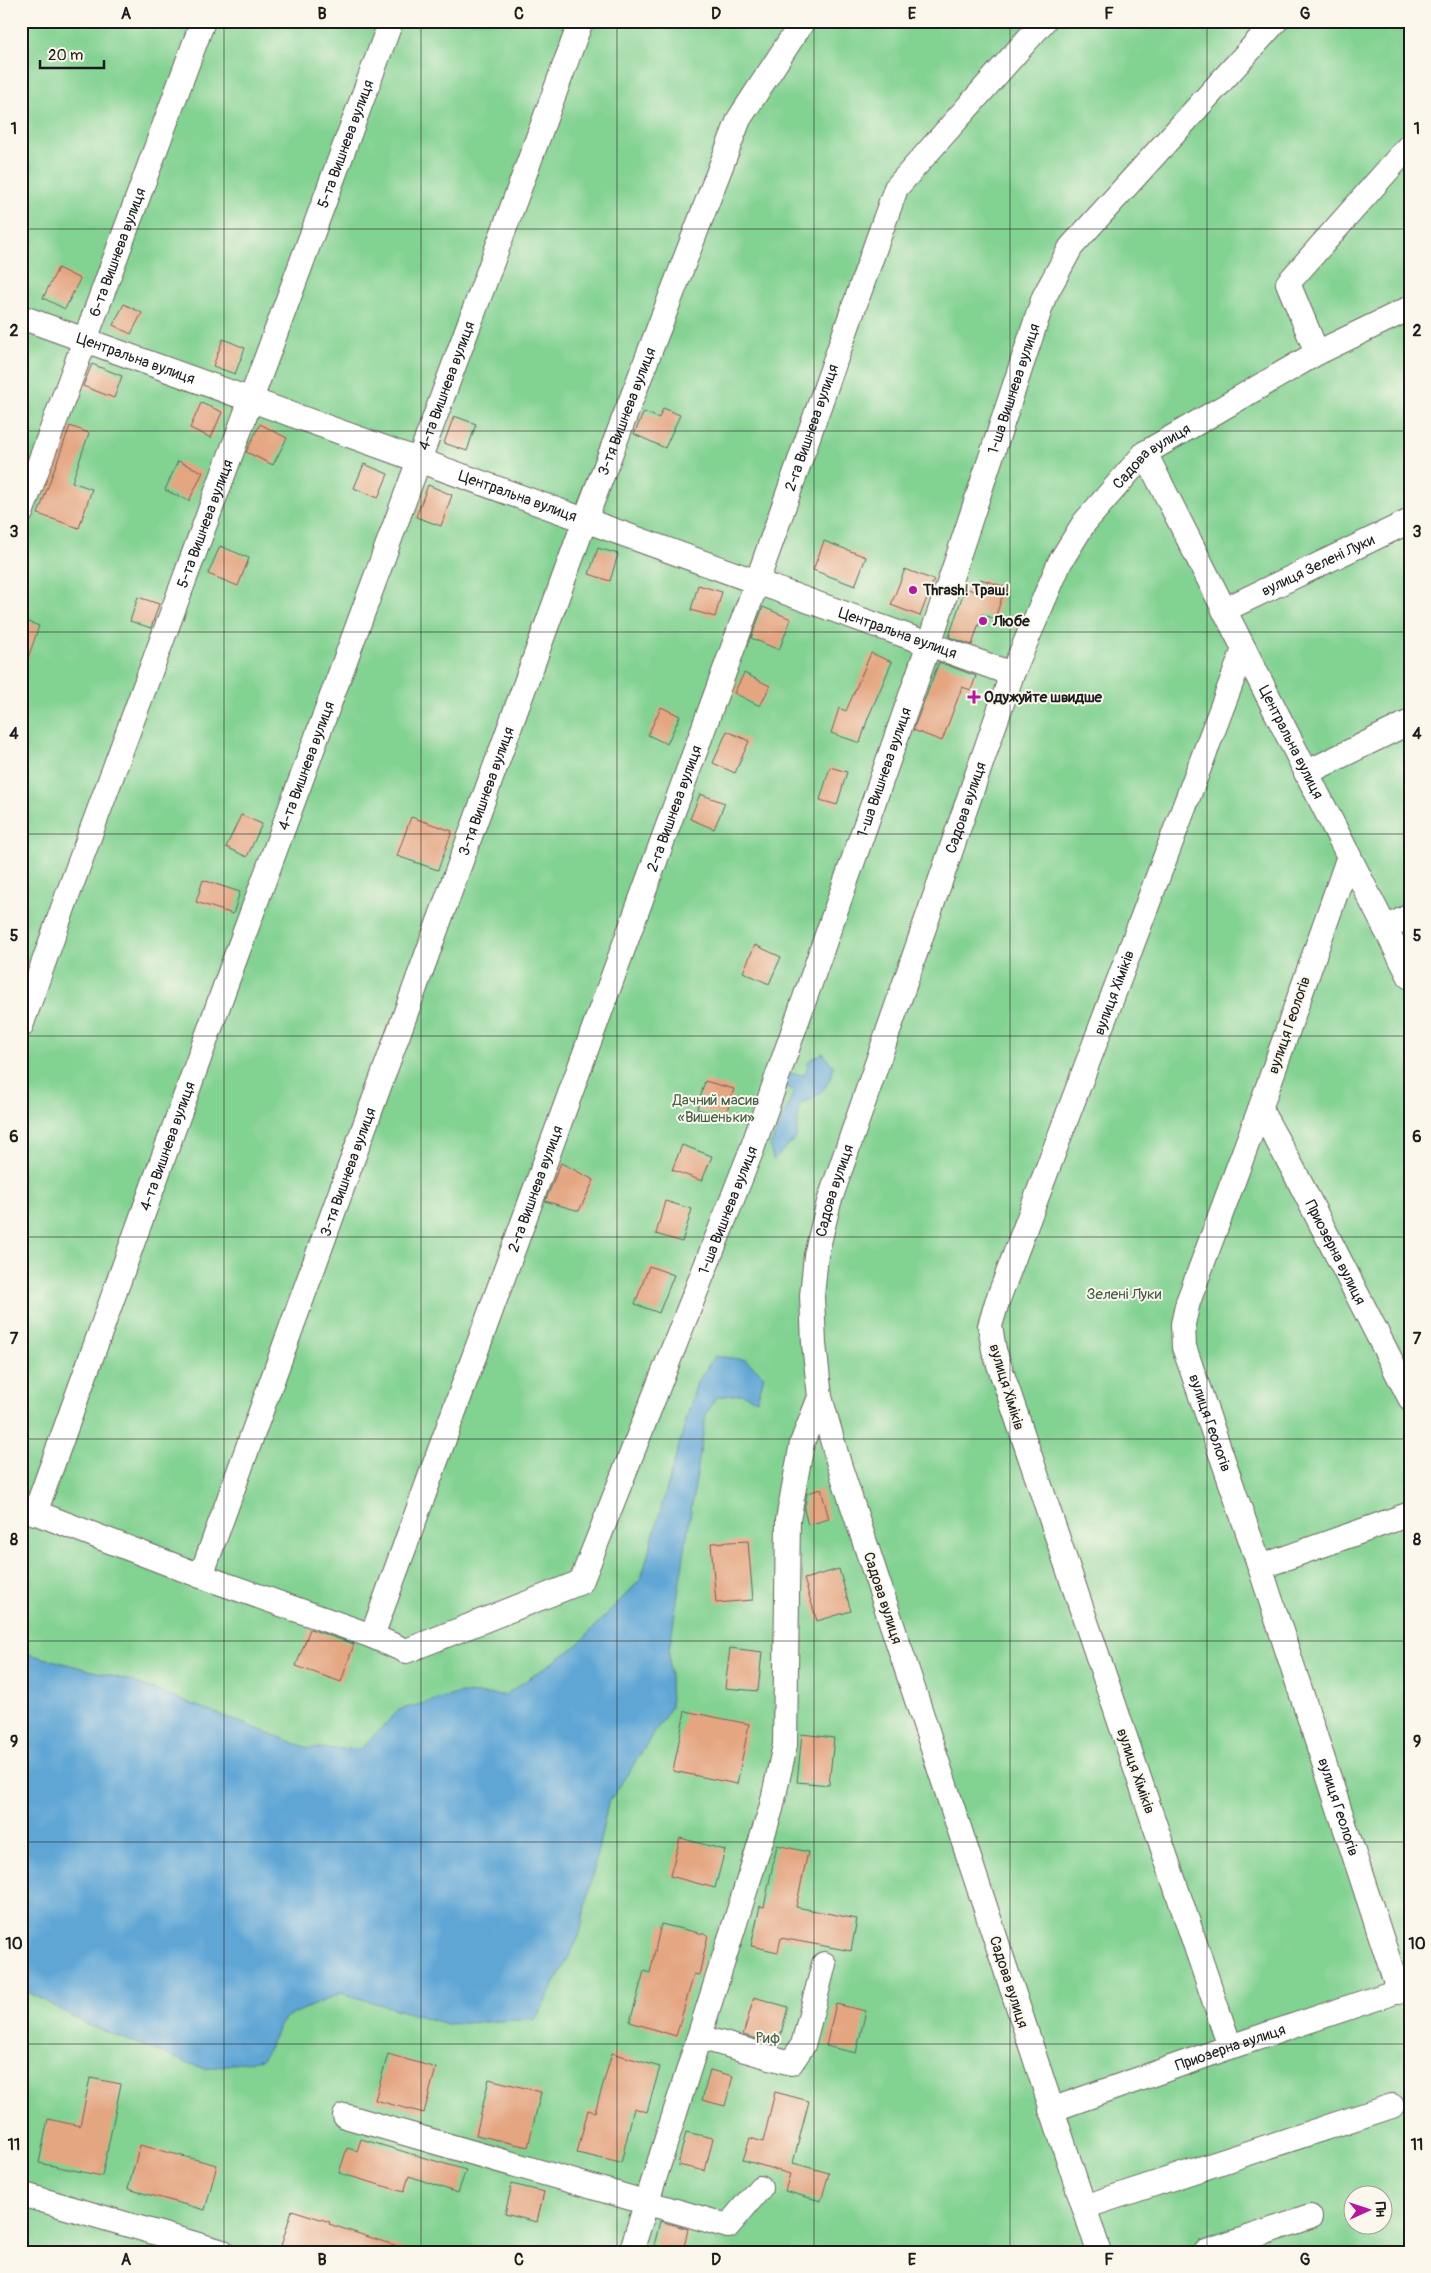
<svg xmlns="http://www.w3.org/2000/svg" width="1431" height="2273" viewBox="0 0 1431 2273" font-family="Pangolin,sans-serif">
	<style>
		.green { fill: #82d292; stroke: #4f7757; fill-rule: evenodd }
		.water { fill: #5fa6d5; stroke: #3e6178 }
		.building { fill: #e4a581 }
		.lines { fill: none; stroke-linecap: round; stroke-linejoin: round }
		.minor-casing { stroke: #68635b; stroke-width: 26 }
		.minor { stroke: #fff; stroke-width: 24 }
		.grid { fill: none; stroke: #1c1c1c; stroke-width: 1; stroke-opacity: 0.55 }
		.poi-dot { fill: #b5179e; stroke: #fbf7ec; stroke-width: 2 }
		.labels { text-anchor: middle; stroke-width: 4; stroke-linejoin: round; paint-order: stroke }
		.street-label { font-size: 15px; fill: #1c1c1c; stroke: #fbf7ec }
		.poi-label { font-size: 15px; font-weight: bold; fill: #1c1c1c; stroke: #fbf7ec; text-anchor: start }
		.park-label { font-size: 15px; fill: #405c45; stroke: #fbf7ec }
		.neatline { fill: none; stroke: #1c1c1c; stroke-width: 2 }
		.grid-label { font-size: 16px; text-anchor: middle; font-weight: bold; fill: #1c1c1c }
	</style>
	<rect width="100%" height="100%" fill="#fbf7ec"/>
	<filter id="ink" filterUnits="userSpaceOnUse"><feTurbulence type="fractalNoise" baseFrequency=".02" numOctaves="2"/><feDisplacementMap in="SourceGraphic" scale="10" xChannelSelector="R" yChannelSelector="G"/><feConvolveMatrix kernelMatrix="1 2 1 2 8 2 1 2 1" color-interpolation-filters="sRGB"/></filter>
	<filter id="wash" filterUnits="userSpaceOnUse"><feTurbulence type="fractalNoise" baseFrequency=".0096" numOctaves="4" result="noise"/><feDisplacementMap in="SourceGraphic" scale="20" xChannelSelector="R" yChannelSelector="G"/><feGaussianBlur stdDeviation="1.12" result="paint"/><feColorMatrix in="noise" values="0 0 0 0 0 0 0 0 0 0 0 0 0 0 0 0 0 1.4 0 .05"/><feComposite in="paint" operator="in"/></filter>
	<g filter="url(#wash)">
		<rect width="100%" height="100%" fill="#f6e7d1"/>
		<path class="green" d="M 21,21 L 1410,21 L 1410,2252 L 21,2252 ZM 1354,2196 L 1384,2196 L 1384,2226 L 1354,2226 Z"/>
		<g class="water">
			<path d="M 823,1053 L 834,1067 C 829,1086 819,1098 800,1104 L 796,1138 L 773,1160 L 770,1146 L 794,1092 L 784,1084 L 786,1073 L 805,1075 L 809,1061 Z"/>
			<path d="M 715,1356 L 746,1360 L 764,1376 L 757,1400 L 742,1394 L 716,1397 L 706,1415 L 669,1651 L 671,1707 L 608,1804 L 579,1937 L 536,2019 L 447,2024 L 341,1993 L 284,2018 L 262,2059 L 205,2069 L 88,2025 L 21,1988 L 21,1652 L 131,1681 L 308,1748 L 361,1749 L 399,1710 L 461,1693 L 505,1695 L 575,1647 L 641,1579 L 697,1382 Z"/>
		</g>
		<g id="blocks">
			<g class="building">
				<path d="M 58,268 L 80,279 L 65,309 L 43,298 Z"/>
				<path d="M 124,304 L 142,313 L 131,334 L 113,325 Z"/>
				<path d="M 223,339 L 245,348 L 235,374 L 213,366 Z"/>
				<path d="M 92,364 L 122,376 L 114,398 L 83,386 Z"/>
				<path d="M 201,403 L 222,412 L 211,438 L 190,428 Z"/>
				<path d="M 663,408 L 680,415 L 665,448 L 634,434 L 644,412 L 659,418 Z"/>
				<path d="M 454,416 L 476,424 L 467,451 L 444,443 Z"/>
				<path d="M 260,424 L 287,438 L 273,465 L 246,452 Z"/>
				<path d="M 70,426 L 89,433 L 72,482 L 92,489 L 79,528 L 38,514 Z"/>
				<path d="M 178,461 L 203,472 L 189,501 L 165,490 Z"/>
				<path d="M 364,464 L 388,474 L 378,498 L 354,488 Z"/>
				<path d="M 428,485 L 452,495 L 441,526 L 416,517 Z"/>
				<path d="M 824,541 L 866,557 L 855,586 L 813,570 Z"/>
				<path d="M 220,546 L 249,558 L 238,586 L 208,574 Z"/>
				<path d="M 598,548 L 618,554 L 610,581 L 589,574 Z"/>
				<path d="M 905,569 L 934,580 L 920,616 L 891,605 Z"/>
				<path d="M 980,579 L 1005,587 L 995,619 L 982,614 L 972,645 L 949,637 L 965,588 L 977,592 Z"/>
				<path d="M 698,585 L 722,592 L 715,617 L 691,610 Z"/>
				<path d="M 138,597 L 159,604 L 151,628 L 130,621 Z"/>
				<path d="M 763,607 L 791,619 L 779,650 L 751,638 Z"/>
				<path d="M 21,619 L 39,626 L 24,670 L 21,670 Z"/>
				<path d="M 871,653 L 892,662 L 868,718 L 860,743 L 831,733 L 839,708 L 846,711 Z"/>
				<path d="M 939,662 L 976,676 L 971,690 L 962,687 L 942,741 L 913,730 Z"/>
				<path d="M 744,673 L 770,686 L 760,706 L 734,693 Z"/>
				<path d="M 661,707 L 680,716 L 667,744 L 648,735 Z"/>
				<path d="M 727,731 L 749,741 L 735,773 L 713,763 Z"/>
				<path d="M 830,767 L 847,772 L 837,805 L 820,800 Z"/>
				<path d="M 700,794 L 725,803 L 714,829 L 690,819 Z"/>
				<path d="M 241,815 L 262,824 L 247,857 L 226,847 Z"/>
				<path d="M 411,817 L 452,831 L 438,870 L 397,856 Z"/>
				<path d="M 203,880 L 240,892 L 233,914 L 196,902 Z"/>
				<path d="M 755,945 L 781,957 L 769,984 L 743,972 Z"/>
				<path d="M 705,1081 L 734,1089 L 725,1117 L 697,1109 Z"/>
				<path d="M 682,1145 L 712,1156 L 702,1181 L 672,1170 Z"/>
				<path d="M 561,1163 L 594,1180 L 579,1211 L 545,1201 Z"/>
				<path d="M 665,1201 L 692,1209 L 682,1242 L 656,1234 Z"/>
				<path d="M 649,1266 L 674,1275 L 659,1313 L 635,1304 Z"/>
				<path d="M 821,1489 L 829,1519 L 808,1525 L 804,1510 L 807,1493 Z"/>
				<path d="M 748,1541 L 753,1600 L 716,1603 L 711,1543 Z"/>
				<path d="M 839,1569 L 851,1611 L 817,1621 L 804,1579 Z"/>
				<path d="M 310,1629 L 354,1644 L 341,1682 L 296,1666 Z"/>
				<path d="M 730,1648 L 762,1652 L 758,1691 L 725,1688 Z"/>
				<path d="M 685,1711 L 749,1724 L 737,1784 L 673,1771 Z"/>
				<path d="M 802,1734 L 834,1738 L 829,1785 L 797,1782 Z"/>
				<path d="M 680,1838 L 725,1850 L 715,1888 L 670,1876 Z"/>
				<path d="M 777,1845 L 808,1852 L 796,1907 L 857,1919 L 851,1951 L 781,1938 L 778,1952 L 751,1946 L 760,1906 L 764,1907 Z"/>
				<path d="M 661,1924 L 708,1935 L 699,1975 L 694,1974 L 676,2036 L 630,2022 L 644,1971 L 650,1973 Z"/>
				<path d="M 754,1997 L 788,2007 L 778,2045 L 743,2035 Z"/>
				<path d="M 836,2004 L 866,2011 L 856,2053 L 826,2046 Z"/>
				<path d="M 612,2053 L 660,2067 L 647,2112 L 634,2108 L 621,2163 L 577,2153 L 588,2110 L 595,2112 Z"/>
				<path d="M 388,2054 L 436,2068 L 424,2113 L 375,2100 Z"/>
				<path d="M 710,2070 L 733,2076 L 725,2106 L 702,2100 Z"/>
				<path d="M 90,2078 L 121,2084 L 102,2176 L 39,2163 L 48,2119 L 80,2126 Z"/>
				<path d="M 489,2079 L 541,2092 L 528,2147 L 476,2135 Z"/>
				<path d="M 775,2092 L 809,2101 L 793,2163 L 829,2173 L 821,2201 L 785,2191 L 790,2174 L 743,2160 L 750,2138 L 763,2142 Z"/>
				<path d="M 686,2132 L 713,2138 L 705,2171 L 678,2165 Z"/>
				<path d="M 361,2139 L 466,2170 L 458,2193 L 409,2176 L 404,2192 L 339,2173 L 347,2148 L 357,2151 Z"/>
				<path d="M 140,2145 L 217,2165 L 205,2210 L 128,2189 Z"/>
				<path d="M 512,2184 L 544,2192 L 537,2222 L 505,2214 Z"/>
				<path d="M 292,2210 L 330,2222 L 329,2224 L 403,2248 L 403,2252 L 298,2252 L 281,2246 Z"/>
				<path d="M 660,2221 L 688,2229 L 683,2252 L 654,2246 Z"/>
			</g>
		</g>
	</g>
	<g filter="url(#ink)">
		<use href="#blocks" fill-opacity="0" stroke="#68635b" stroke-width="1"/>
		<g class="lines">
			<defs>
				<g id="minor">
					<path id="s1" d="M 21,317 L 1012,674"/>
					<path d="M 1317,353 L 1288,283 L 1410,145"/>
					<path id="s2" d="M 1145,453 L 1410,977"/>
					<path id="s3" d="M 21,513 L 203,21"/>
					<path id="s4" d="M 1224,610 L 1410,521"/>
					<path d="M 1306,773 L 1410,722"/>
					<path id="s5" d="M 1349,856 L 1260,1109 L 1188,1302 L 1183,1324 L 1184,1347 L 1260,1567 L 1399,1992"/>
					<path d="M 1385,928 L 1410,916"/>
					<path id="s6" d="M 21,1026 L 68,894 L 391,21"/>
					<path id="s7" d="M 1260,1109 L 1293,1169 L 1410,1398"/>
					<path id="s8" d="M 21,1507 L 201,1576 L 372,1636 L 406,1651 L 581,1582 L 752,1149 L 929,644 L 1044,297 L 1071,247 L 1276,21"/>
					<path id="s9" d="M 35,1513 L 236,956 L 581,21"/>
					<path d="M 1260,1567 L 1410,1514"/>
					<path id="s10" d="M 201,1576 L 585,520 L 739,119 L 803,21"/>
					<path id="s11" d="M 372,1636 L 757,582 L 896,188 L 1044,21"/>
					<path d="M 699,2037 L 791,2063 L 803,2045 L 824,1964"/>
					<path id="s12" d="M 1230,2047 L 994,1350 L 990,1326 L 997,1302 L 1244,649"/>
					<path id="s13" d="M 1051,2110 L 1230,2047 L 1410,1987"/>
					<path d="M 345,2116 L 728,2226 L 760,2188"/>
					<path d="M 21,2194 L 223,2252"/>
					<path d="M 1084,2207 L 1392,2106"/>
					<path d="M 631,2252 L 771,1809 L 785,1745 L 788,1520 L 802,1443 L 820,1397"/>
					<path id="s14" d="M 1099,2252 L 839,1464 L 820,1397 L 814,1344 L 812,1296 L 816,1255 L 829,1202 L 1012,674 L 1060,562 L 1084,523 L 1145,453 L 1317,353 L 1410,308"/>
					<path d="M 1206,2252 L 1310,2217"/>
				</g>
			</defs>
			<use href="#minor" class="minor-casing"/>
			<use href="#minor" class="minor"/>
		</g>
	</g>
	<path class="grid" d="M 224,21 L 224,2252M 421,21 L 421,2252M 617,21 L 617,2252M 814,21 L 814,2252M 1010,21 L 1010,2252M 1207,21 L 1207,2252M 21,229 L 1410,229M 21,431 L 1410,431M 21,632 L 1410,632M 21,834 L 1410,834M 21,1036 L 1410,1036M 21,1237 L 1410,1237M 21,1439 L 1410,1439M 21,1641 L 1410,1641M 21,1842 L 1410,1842M 21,2044 L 1410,2044"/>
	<g class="poi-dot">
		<circle cx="913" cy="590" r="5"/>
		<circle cx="983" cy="621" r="5"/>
		<path d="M971.5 689.5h5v5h5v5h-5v5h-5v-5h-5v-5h5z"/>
	</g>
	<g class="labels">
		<g class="street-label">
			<text dy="5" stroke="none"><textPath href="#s6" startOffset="940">5-та Вишнева вулиця</textPath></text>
			<text dy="5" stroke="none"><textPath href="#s3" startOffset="278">6-та Вишнева вулиця</textPath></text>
			<text dy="5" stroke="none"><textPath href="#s1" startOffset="122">Центральна вулиця</textPath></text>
			<text dy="5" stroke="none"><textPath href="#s9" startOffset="1200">4-та Вишнева вулиця</textPath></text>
			<text dy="5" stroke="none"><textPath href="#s8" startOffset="1869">1-ша Вишнева вулиця</textPath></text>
			<text dy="5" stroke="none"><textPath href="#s10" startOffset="1240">3-тя Вишнева вулиця</textPath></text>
			<text dy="5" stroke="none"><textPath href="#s11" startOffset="1286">2-га Вишнева вулиця</textPath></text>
			<text dy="5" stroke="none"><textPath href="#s14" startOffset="1919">Садова вулиця</textPath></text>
			<text dy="5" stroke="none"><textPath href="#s1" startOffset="528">Центральна вулиця</textPath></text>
			<text dy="5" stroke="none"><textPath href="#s6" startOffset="535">5-та Вишнева вулиця</textPath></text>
			<text dy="5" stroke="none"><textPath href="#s4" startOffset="104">вулиця Зелені Луки</textPath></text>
			<text dy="5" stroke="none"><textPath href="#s1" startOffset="932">Центральна вулиця</textPath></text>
			<text dy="5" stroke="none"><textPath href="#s2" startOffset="324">Центральна вулиця</textPath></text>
			<text dy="5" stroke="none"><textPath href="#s9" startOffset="795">4-та Вишнева вулиця</textPath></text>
			<text dy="5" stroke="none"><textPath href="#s8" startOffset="1464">1-ша Вишнева вулиця</textPath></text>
			<text dy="5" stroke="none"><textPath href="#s10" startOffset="835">3-тя Вишнева вулиця</textPath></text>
			<text dy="5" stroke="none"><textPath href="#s14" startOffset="1514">Садова вулиця</textPath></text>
			<text dy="5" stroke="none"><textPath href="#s11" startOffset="881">2-га Вишнева вулиця</textPath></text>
			<text dy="5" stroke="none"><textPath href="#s12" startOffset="1116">вулиця Хіміків</textPath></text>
			<text transform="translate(1289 1025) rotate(-71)" y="5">вулиця Геологів</text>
			<text dy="5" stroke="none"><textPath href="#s9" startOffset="390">4-та Вишнева вулиця</textPath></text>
			<text dy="5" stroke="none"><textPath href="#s10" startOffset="430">3-тя Вишнева вулиця</textPath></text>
			<text dy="5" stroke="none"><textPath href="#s11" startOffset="476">2-га Вишнева вулиця</textPath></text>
			<text dy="5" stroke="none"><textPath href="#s14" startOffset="1109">Садова вулиця</textPath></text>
			<text dy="5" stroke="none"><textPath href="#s8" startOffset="999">1-ша Вишнева вулиця</textPath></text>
			<text dy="5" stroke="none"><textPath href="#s7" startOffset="162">Приозерна вулиця</textPath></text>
			<text transform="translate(1007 1387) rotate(73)" y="5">вулиця Хіміків</text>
			<text dy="5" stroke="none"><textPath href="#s5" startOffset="600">вулиця Геологів</textPath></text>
			<text transform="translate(883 1598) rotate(72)" y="5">Садова вулиця</text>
			<text transform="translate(1136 1771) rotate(71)" y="5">вулиця Хіміків</text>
			<text dy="5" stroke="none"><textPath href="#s5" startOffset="1005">вулиця Геологів</textPath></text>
			<text transform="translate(1009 1982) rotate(72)" y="5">Садова вулиця</text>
			<text dy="5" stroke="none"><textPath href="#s13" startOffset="190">Приозерна вулиця</textPath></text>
		</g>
		<g class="poi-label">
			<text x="923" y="595">Thrash! Траш!</text>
			<text x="993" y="626">Любе</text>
			<text x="984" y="702">Одужуйте швидше</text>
		</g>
		<g class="park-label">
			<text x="716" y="1105">Дачний масив<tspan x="716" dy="17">«Вишеньки»</tspan></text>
			<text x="1124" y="1299">Зелені Луки</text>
			<text x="768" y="2043">Риф</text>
		</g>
	</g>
	<rect width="1431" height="2273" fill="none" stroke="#fbf7ec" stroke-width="55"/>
	<g transform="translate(1368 2210) rotate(87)"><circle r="24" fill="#fbf7ec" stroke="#a29f99"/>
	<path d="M0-4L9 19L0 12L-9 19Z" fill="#b5179e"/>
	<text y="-8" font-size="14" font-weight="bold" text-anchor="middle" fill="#1c1c1c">Пн</text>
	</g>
	<path d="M40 60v8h64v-8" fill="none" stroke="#1c1c1c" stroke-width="2.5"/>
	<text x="48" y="60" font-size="15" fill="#1c1c1c" stroke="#fbf7ec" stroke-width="4" paint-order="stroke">20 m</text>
	<rect x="28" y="28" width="1376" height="2218" class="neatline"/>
	<g class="grid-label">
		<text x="126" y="19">A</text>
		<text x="322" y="19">B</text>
		<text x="519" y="19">C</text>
		<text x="716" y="19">D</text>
		<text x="912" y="19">E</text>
		<text x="1109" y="19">F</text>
		<text x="1305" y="19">G</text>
		<text x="14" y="134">1</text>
		<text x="1417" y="134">1</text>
		<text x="14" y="336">2</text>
		<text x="1417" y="336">2</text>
		<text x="14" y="537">3</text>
		<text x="1417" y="537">3</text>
		<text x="14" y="739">4</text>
		<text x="1417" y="739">4</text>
		<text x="14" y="941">5</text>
		<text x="1417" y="941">5</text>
		<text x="14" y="1142">6</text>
		<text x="1417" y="1142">6</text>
		<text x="14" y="1344">7</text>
		<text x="1417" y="1344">7</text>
		<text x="14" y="1545">8</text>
		<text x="1417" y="1545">8</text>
		<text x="14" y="1747">9</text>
		<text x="1417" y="1747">9</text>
		<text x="14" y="1949">10</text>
		<text x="1417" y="1949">10</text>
		<text x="14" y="2150">11</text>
		<text x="1417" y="2150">11</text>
		<text x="126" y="2265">A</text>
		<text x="322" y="2265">B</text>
		<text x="519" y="2265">C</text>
		<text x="716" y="2265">D</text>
		<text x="912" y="2265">E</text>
		<text x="1109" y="2265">F</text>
		<text x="1305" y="2265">G</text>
	</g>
</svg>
